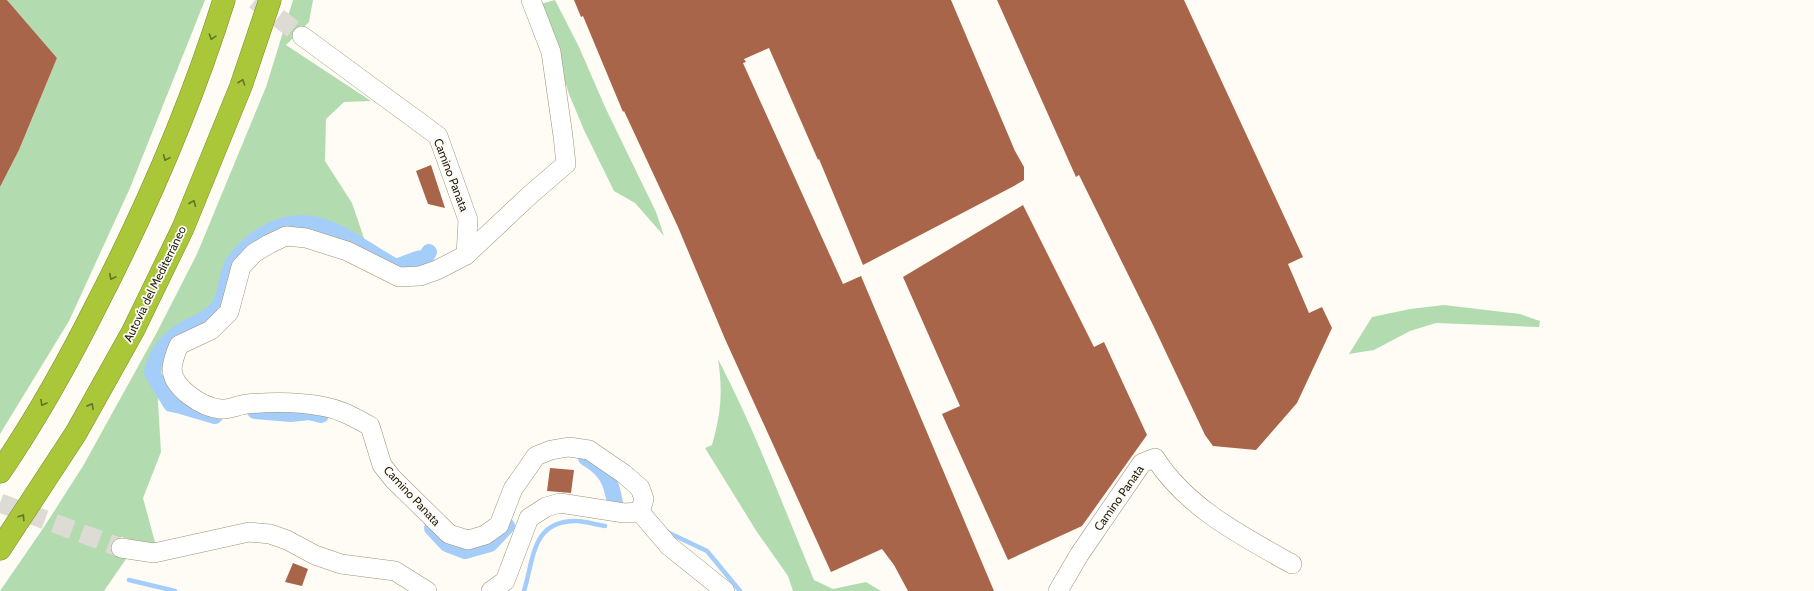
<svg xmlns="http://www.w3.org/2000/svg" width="1814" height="591" viewBox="0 0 1814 591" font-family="Cabin,sans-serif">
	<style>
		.green { fill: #b2dcaf }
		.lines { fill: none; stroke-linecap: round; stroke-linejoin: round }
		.stream { stroke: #a4cdfa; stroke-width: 4.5 }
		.canal { stroke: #a4cdfa; stroke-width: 16 }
		.building { fill: #a9654a }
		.minor-tunnel { stroke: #dddbd3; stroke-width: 19; stroke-dasharray: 19 10; stroke-linecap: butt }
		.minor-casing { stroke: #9d9375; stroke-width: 20 }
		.highway-casing { stroke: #7a8c2b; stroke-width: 23 }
		.minor { stroke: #fff; stroke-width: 19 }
		.highway { stroke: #aac739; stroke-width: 22 }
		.oneway { stroke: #667225 }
		.labels { text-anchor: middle; stroke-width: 3.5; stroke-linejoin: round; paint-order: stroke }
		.street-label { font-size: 12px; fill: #211d11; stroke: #fefcf5 }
	</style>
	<rect width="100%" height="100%" fill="#fefcf5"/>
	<g class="green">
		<path d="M 7,0 L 205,0 L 130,188 L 69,321 L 0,434 L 0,187 L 19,150 L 57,58 Z"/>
		<path d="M 293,0 L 313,0 L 309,22 L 286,45 L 371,101 L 344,102 L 326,119 L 325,161 L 352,203 L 365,241 L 372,255 C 353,244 328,226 304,226 C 295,226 286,229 277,230 L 223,307 L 166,357 L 159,380 L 158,402 L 161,452 L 143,498 L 156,546 L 121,537 L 115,551 L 126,559 L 104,591 L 0,591 L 44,527 L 83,466 L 156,334 L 197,254 L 266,87 Z"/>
		<path d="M 555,0 L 579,47 L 605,107 L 656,212 L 664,236 L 635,203 L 614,191 L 584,130 L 569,94 L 540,4 Z"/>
		<path d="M 1444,305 L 1520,314 L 1540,321 L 1539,327 L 1436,323 L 1410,331 L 1374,350 L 1349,354 L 1372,317 L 1410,309 Z"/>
		<path d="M 718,359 C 755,430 783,506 814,580 L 833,589 L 866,582 L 881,591 L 793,591 L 788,576 L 757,532 L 705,448 L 712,445 C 721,414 723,391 718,359 Z"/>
	</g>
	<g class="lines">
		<g class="stream">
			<path d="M 667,532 L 707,551 L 740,591"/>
			<path d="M 129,580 L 175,591"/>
			<path d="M 524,591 C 534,558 532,520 577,521 C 586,521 596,525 605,526"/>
		</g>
		<g class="canal">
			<path d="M 255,411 L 291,414 L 309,412 L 321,415"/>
			<path d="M 215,416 L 181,406 L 171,404 L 152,373 C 155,355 168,338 185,329 C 196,323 208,319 216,310 C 229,297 224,275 235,260 C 243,249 253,241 264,234 C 314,203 353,244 396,267 L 417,259 L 426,257 L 429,252"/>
			<path d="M 586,458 C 606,470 611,480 615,503"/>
			<path d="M 432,528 L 447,544 L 465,551 L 490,544 L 507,526"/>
		</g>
	</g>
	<g class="building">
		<path d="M 0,0 L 7,0 L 57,58 L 19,150 L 0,187 Z"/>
		<path d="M 574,0 L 951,0 L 1015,151 L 1024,167 L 1024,180 L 1014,186 L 863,265 L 819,159 L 818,160 L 769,48 L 744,59 L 746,62 L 743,63 L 843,284 L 861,276 L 994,591 L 908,591 L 894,565 L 882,549 L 831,572 L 725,339 L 678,227 L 624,111 L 623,112 L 583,16 L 581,17 Z"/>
		<path d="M 997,0 L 1184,0 L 1303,257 L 1288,264 L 1309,313 L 1322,307 L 1332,328 L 1297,403 L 1256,450 L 1213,446 L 1205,435 L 1153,325 L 1079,175 L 1076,177 Z"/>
		<path d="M 431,165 L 445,208 L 428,204 L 416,171 Z"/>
		<path d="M 1023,205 L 1094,347 L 1104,342 L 1147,435 L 1082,526 L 1008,560 L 942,414 L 960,406 L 903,277 Z"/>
		<path d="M 550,468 L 574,470 L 571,493 L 547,491 Z"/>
		<path d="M 293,563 L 308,569 L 302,586 L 285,582 Z"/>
	</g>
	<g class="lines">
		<g class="minor-tunnel">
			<path d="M 255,0 L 302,36"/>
			<path d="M 0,503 L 121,548"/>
		</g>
		<defs>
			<g id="minor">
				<path d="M 531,0 L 551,52 L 563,136 L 566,164 L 531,194 L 466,255 L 437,270 L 420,276 L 399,277 L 347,251 L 306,238 L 286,236 L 269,244 L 254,253 L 241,267 L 229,312 L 211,330 L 179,345 C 176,352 173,360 172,368 C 172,388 202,407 220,409 C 228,410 238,405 247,404 C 270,402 302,402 326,407 C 342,410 355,418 370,426 L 382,465 L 393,479 L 449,534 L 468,540 L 485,535 L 499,525 L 513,489 L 536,456 L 551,450 L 569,447 L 589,450 L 624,474 L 640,488 L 644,499 L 640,512"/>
				<path d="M 302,36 L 438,136 L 468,220 L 466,255"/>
				<path d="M 640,512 L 669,546 L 725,591"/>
				<path d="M 121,548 L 154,553 L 249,532 L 270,534 L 287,540 L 315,555 L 341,564 L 395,571 L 427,591"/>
				<path d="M 491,591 L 505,581 L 529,518 L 546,507 L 560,503 L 624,513 L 640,512"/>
				<path d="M 1058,591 L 1079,555 L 1142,463 L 1155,458 C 1187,508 1242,536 1292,564"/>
			</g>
			<g id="highway">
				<path d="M 0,472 C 36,419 68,362 97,304 C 147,207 191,105 224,0"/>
				<path d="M 0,549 L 76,433 L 133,331 L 183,228 L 241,86 L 270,0"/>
			</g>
		</defs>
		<use href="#minor" class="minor-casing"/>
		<use href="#highway" class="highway-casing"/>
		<use href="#minor" class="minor"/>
		<use href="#highway" class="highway"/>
	</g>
	<defs><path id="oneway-chevron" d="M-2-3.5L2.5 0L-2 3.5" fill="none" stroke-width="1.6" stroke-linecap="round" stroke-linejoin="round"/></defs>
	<g class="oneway">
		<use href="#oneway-chevron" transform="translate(212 37) rotate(108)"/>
		<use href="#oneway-chevron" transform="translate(242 82) rotate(-71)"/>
		<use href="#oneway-chevron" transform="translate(166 158) rotate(114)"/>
		<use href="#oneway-chevron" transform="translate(193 203) rotate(-68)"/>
		<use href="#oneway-chevron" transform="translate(112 277) rotate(117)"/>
		<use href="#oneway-chevron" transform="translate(43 403) rotate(121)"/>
		<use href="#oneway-chevron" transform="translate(91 406) rotate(-61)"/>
		<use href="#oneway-chevron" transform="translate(22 517) rotate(-57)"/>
	</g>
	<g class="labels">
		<g class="street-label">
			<text transform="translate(451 175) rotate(69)" y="4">Camino Panata</text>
			<text transform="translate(155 284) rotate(-64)" y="4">Autovía del Mediterráneo</text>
			<text transform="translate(412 496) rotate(47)" y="4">Camino Panata</text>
			<text transform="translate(1119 498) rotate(-55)" y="4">Camino Panata</text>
		</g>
	</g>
</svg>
